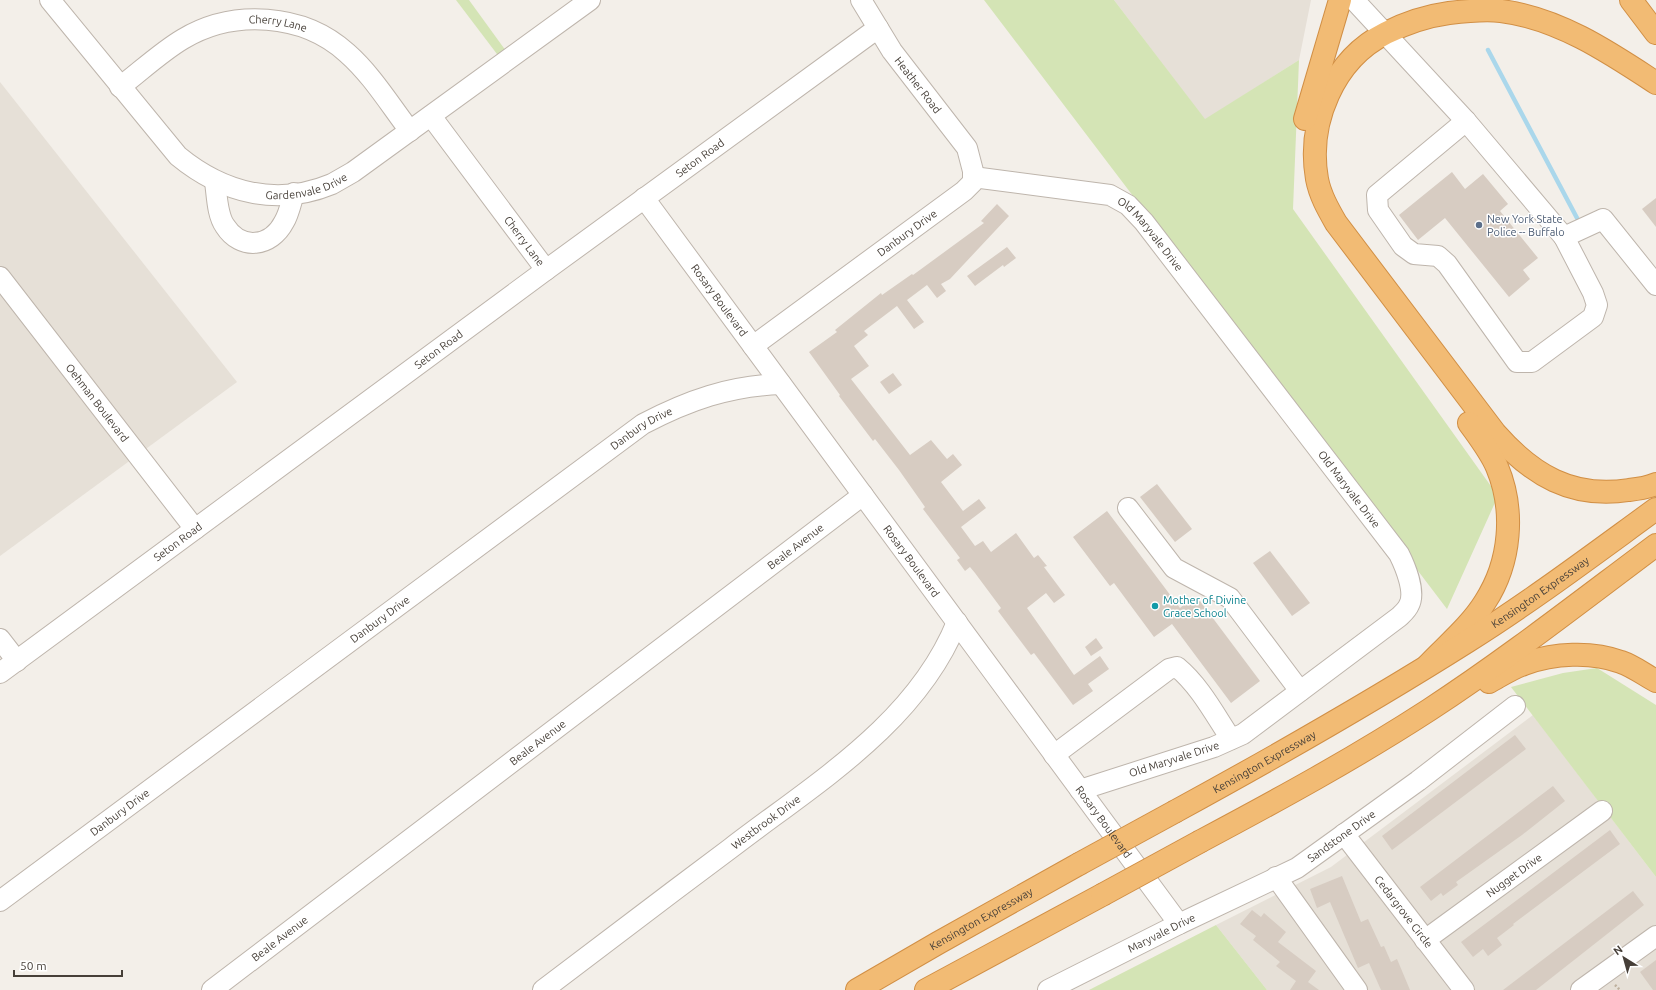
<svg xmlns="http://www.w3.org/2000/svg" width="1656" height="990" viewBox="0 0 1656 990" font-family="Ubuntu,sans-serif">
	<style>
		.residential { fill: #e6e0d7 }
		.green { fill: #d4e4b5 }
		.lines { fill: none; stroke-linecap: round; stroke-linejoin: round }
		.stream { stroke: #aad7eb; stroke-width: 4.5 }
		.building { fill: #d7ccc2 }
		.minor-casing { stroke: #beb5ac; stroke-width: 22 }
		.highway-casing { stroke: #d18f45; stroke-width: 24 }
		.path { stroke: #beb09e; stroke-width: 2.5; stroke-dasharray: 2 2; stroke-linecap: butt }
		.minor { stroke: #fff; stroke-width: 20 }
		.highway { stroke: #f2bb74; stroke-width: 22 }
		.highway-bridge-casing { stroke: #d18f45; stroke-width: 24; stroke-linecap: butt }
		.highway-bridge { stroke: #f2bb74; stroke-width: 22 }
		.service-dot { fill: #5c6f8a; stroke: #fff; stroke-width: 1.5 }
		.culture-dot { fill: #0f9aa8; stroke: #fff; stroke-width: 1.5 }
		.labels { text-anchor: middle; stroke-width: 3; stroke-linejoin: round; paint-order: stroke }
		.street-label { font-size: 11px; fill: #463f38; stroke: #fff }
		.service-label { font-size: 11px; fill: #4e5e75; stroke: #fff; text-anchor: start }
		.culture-label { font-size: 11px; fill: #0d838f; stroke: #fff; text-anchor: start }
	</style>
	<rect width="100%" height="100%" fill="#f3efe9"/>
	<g class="residential">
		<path d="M 1114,0 L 1311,0 L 1299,60 L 1205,120 Z"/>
		<path d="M 0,82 L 237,382 L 0,556 Z"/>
		<path d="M 1533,715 L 1656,877 L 1656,990 L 1267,990 L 1216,925 L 1331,867 Z"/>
	</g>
	<g class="green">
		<path d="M 456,0 L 469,0 L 506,51 L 500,58 Z"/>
		<path d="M 984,0 L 1114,0 L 1205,119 L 1299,60 L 1293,209 L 1498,496 L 1447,609 Z"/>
		<path d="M 1597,668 L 1656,705 L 1656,877 L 1511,687 L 1563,673 Z"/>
		<path d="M 1216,925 L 1267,990 L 1089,990 Z"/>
	</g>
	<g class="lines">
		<path class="stream" d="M 1488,50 L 1577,218"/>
	</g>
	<g class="building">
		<path d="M 1452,172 L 1465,189 L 1483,174 L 1508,204 L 1500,211 L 1538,258 L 1523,270 L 1530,279 L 1509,297 L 1445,218 L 1418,240 L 1399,215 Z"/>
		<path d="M 1656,198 L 1656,227 L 1642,209 Z"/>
		<path d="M 997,204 L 1009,216 L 950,279 L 941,284 L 946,291 L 937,298 L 927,285 L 907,300 L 924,322 L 914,329 L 897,306 L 864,331 L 868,335 L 854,346 L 869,366 L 851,379 L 910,455 L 931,440 L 947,459 L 953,454 L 962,465 L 941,482 L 963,511 L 979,499 L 986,508 L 961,527 L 975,546 L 983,541 L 991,552 L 1016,533 L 1034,558 L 1038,555 L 1047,566 L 1044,567 L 1065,595 L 1054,603 L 1046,593 L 1027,608 L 1074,675 L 1100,656 L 1109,669 L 1088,684 L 1093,691 L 1073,705 L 1034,653 L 1031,655 L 998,611 L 1001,608 L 975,573 L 970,567 L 965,571 L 957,560 L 960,558 L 923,509 L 925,507 L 899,470 L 875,439 L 873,441 L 839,396 L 840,395 L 809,352 L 837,332 L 835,330 L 881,293 L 882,295 L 912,274 L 913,275 L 984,223 L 981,221 Z"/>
		<path d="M 1007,247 L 1016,258 L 1004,267 L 1003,265 L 975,286 L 967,276 Z"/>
		<path d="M 893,373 L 902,385 L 889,394 L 880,382 Z"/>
		<path d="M 1157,484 L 1192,529 L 1175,542 L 1140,497 Z"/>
		<path d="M 1107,511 L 1180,608 L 1191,599 L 1195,604 L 1200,601 L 1260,681 L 1231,703 L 1172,624 L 1154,637 L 1114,583 L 1110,586 L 1073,537 Z"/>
		<path d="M 1270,551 L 1310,603 L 1292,616 L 1253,563 Z"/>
		<path d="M 1096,638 L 1103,648 L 1091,656 L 1085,647 Z"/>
		<path d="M 1515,735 L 1526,749 L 1392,850 L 1382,836 Z"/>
		<path d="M 1553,786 L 1565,801 L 1522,835 L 1456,882 L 1458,885 L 1443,896 L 1441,893 L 1431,901 L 1420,887 Z"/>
		<path d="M 1610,830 L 1620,844 L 1513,924 L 1514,925 L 1497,938 L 1502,945 L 1488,956 L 1483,949 L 1473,957 L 1461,942 Z"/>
		<path d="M 1342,876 L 1361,922 L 1368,919 L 1381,947 L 1384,946 L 1391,962 L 1397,959 L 1410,990 L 1381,990 L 1369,963 L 1358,968 L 1330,902 L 1317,908 L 1310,889 Z"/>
		<path d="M 1633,891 L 1644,905 L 1536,990 L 1503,990 Z"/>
		<path d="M 1252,910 L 1261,917 L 1264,913 L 1286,932 L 1278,942 L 1316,971 L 1308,982 L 1319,990 L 1290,990 L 1296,981 L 1276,966 L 1280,962 L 1253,940 L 1256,936 L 1240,924 Z"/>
		<path d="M 1656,960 L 1656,990 L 1653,990 L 1640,972 Z"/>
	</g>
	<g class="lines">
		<defs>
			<g id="minor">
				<path id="s1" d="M 50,0 L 178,156 C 223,193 277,207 332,184 C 339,180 346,176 353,172 L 590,0"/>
				<path d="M 1354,0 L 1466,121 L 1564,237 L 1603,219 L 1656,285"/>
				<path id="s2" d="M 120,87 C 141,71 161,52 183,39 C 233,9 303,13 347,53 C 372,75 390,105 410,131"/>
				<path id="s3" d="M 431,116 L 546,270"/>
				<path d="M 1466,121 L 1377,195 L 1378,210 L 1403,246 L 1414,254 L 1438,256 L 1447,264 L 1517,362 L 1532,362 L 1593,317 L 1597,305 L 1593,293 L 1564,237"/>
				<path id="s4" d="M 973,177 L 1110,195 L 1128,205 L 1144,222 L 1399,554 C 1405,566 1416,592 1409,605 C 1407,610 1402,614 1399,617 L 1243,734 L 1214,747 L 1080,790"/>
				<path d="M 215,182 C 217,195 217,215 225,226 C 241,251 271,247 284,222 C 289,214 291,203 294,193"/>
				<path id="s5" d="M 644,198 L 1179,924"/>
				<path id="s6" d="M 0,277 L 195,529"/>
				<path id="s7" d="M 753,346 L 964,191 L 973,182 L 973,171 L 967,148 L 892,51 L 861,0"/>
				<path d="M 1128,508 L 1174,568 L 1230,598 L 1300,691"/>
				<path d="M 0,639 L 17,661"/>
				<path id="s8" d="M 0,673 L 546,270 L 878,28"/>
				<path d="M 1054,755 L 1169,669 L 1177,667 C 1200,686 1215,715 1231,739"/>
				<path id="s9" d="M 1344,834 L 1464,990"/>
				<path d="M 1276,877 L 1357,990"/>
				<path id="s10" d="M 0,901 L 643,424 C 689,400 729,386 781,384"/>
				<path id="s11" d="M 1425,940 L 1602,811"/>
				<path id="s12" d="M 212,990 L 863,495"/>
				<path id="s13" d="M 543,990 C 605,943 668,895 731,848 C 814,784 916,724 957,622"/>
				<path id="s14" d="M 1048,990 L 1179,924 L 1297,868 L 1418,781 L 1515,706"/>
				<path d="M 1581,990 L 1656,936"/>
			</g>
			<g id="highway">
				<path d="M 1631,0 L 1656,33"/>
				<path d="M 1656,83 C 1609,52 1558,18 1501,11 C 1484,9 1466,11 1449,13 C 1427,16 1406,23 1386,33 C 1334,59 1307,122 1317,179 C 1320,195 1328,209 1336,223 L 1495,433 C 1532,475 1572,499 1629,490 C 1638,489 1647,488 1656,484"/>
				<path d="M 1305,119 L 1340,0"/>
				<path d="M 1428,665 C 1447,645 1470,626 1485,602 C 1511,562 1515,510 1497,467 C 1490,451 1479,437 1469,423"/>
				<path d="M 1489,682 C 1500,676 1512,668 1524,664 C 1553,653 1592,651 1621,662 C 1633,666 1645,675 1656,681"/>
				<path id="s15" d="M 1176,811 C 1275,757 1373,701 1468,641 C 1533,600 1594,554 1656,509"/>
				<path d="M 1201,841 C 1278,800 1355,758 1429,710 C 1507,659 1581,601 1656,545"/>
				<path id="s16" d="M 857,990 L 938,943 L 1079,864"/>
				<path d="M 926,990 L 1102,895"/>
			</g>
		</defs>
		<use href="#minor" class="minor-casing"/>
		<use href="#highway" class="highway-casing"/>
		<path class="path" d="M 1615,985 L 1620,990"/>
		<use href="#minor" class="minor"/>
		<use href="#highway" class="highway"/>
		<defs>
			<g id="highway-bridge">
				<path d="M 1079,864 L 1176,811"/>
				<path d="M 1102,895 L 1201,841"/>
			</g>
		</defs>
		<use href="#highway-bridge" class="highway-bridge-casing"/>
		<use href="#highway-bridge" class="highway-bridge"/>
	</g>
	<circle class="service-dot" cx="1479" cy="225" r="4"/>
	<circle class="culture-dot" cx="1155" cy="606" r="4"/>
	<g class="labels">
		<g class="street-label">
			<text dy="4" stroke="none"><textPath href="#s2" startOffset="178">Cherry Lane</textPath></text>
			<text transform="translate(918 85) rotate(52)" y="4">Heather Road</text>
			<text dy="4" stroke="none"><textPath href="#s8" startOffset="869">Seton Road</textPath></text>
			<text dy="4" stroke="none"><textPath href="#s1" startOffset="341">Gardenvale Drive</textPath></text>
			<text dy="4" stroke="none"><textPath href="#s7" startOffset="191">Danbury Drive</textPath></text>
			<text dy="4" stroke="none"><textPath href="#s4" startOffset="195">Old Maryvale Drive</textPath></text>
			<text dy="4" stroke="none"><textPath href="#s3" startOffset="156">Cherry Lane</textPath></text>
			<text dy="4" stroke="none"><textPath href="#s5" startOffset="127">Rosary Boulevard</textPath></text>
			<text dy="4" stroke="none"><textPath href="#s8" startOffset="545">Seton Road</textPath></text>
			<text dy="4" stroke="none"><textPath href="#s6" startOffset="159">Oehman Boulevard</textPath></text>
			<text dy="4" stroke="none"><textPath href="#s10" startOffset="797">Danbury Drive</textPath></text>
			<text dy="4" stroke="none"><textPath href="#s4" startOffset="519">Old Maryvale Drive</textPath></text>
			<text dy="4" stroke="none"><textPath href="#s8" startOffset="221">Seton Road</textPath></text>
			<text dy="4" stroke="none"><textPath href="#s12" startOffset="733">Beale Avenue</textPath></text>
			<text dy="4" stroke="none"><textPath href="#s5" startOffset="451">Rosary Boulevard</textPath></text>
			<text dy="4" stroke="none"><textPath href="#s15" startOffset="425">Kensington Expressway</textPath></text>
			<text dy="4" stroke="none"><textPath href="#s10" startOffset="473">Danbury Drive</textPath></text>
			<text dy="4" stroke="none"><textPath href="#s12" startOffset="409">Beale Avenue</textPath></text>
			<text transform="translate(1174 759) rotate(-18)" y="4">Old Maryvale Drive</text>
			<text dy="4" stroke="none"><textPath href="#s15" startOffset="101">Kensington Expressway</textPath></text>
			<text dy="4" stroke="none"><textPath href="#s10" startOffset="149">Danbury Drive</textPath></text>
			<text dy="4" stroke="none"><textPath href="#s13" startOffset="279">Westbrook Drive</textPath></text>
			<text dy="4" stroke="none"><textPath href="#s5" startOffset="775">Rosary Boulevard</textPath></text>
			<text dy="4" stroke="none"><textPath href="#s14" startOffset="332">Sandstone Drive</textPath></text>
			<text dy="4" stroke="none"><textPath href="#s11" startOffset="110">Nugget Drive</textPath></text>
			<text dy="4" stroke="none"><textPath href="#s9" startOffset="98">Cedargrove Circle</textPath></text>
			<text dy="4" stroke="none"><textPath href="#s16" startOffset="143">Kensington Expressway</textPath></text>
			<text dy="4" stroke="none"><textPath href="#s14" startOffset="127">Maryvale Drive</textPath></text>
			<text dy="4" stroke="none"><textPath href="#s12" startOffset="85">Beale Avenue</textPath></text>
		</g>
		<g class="service-label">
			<text x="1487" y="223">New York State<tspan x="1487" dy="13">Police -- Buffalo</tspan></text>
		</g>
		<g class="culture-label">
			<text x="1163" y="604">Mother of Divine<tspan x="1163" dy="13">Grace School</tspan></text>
		</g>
	</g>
	<g transform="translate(1624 958) rotate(323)" stroke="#ffffff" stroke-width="3" paint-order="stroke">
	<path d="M0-3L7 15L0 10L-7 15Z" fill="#463f38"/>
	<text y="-6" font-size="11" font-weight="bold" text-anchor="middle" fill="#463f38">N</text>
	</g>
	<path d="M14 970v6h108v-6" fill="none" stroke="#463f38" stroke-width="2"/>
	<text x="20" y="970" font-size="12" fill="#463f38" stroke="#ffffff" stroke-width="3" paint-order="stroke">50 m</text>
</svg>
